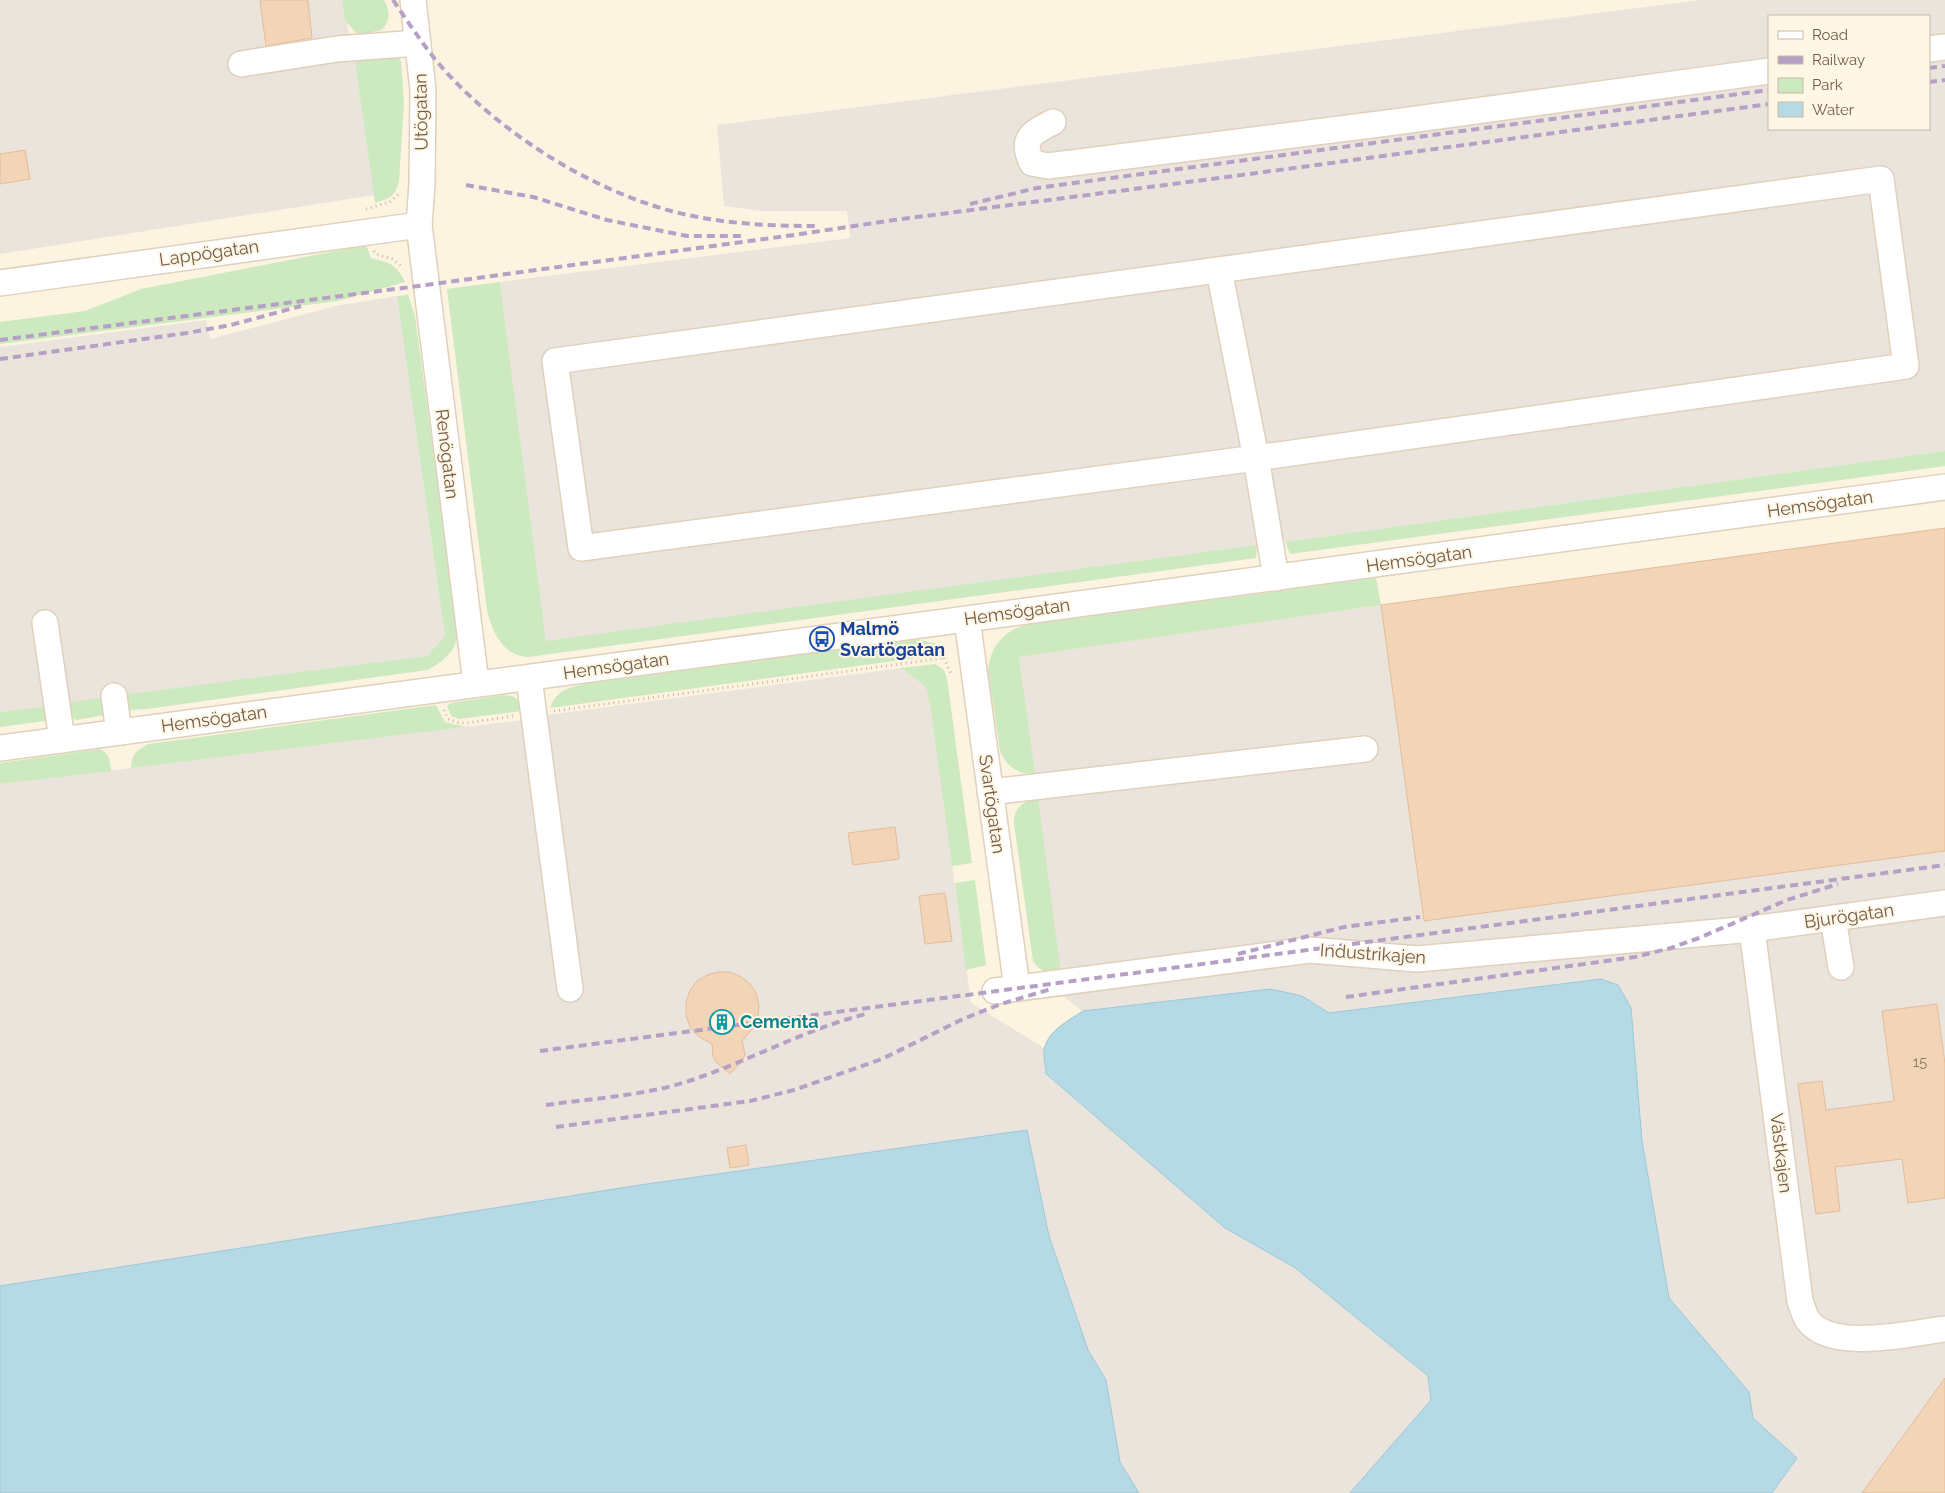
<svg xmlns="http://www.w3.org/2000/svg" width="1945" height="1493" viewBox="0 0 1945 1493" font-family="Raleway,sans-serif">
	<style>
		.industrial { fill: #eae4dc; fill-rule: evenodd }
		.green { fill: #cce9bf }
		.water { fill: #b5dae5; stroke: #9bc8d7 }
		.building { fill: #f2d4b7; stroke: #e4bc98 }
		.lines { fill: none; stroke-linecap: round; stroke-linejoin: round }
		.minor-casing { stroke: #e0d0bc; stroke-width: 28 }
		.path { stroke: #d6b79b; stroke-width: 3; stroke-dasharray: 1 4; stroke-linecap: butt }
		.minor { stroke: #fff; stroke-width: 25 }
		.rail { stroke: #b7a0c5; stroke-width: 4; stroke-dasharray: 8 5; stroke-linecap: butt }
		.labels { text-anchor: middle; stroke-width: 4; stroke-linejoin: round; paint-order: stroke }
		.number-label { font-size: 15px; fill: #937963 }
		.street-label { font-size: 18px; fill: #735b47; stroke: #fff7e6 }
		.transit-label { font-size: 18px; font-weight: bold; fill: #164399; stroke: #fff7e6; text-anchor: start }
		.culture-label { font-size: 18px; font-weight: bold; fill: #0d838f; stroke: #fff7e6; text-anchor: start }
	</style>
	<rect width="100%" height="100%" fill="#fcf4e0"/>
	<g class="industrial">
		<path d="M 0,0 L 342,0 L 355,61 L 374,195 L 0,254 Z"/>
		<path d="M 1701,0 L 1945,0 L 1945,451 L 1285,542 L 1279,526 L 1257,529 L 1257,545 L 546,642 L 500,282 L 850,238 L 847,211 L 761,211 L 724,206 L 717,125 ZM 1769,16 L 1929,16 L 1929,129 L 1769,129 Z"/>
		<path d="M 397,296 L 445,636 L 427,656 L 0,712 L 0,347 L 206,320 L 210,339 L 336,306 Z"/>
		<path d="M 1945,528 L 1945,1493 L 1772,1493 L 1797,1458 L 1753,1418 L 1749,1392 L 1669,1298 L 1642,1141 L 1631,1008 L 1601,979 L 1329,1013 L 1302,996 L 1271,989 L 1082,1011 L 1063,996 L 1019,657 L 1381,605 Z"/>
		<path d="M 901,668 L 926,687 L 931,712 L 971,1003 L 1044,1048 L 1046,1075 L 1225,1228 L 1294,1267 L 1428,1376 L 1431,1400 L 1350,1493 L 1139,1493 L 1120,1462 L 1106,1380 L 1088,1350 L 1049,1236 L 1026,1130 L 640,1185 L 0,1286 L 0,784 L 523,720 L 555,778 L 547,715 Z"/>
	</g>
	<g class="green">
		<path d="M 342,0 L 384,0 C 391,12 390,20 382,30 L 358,35 L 345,20 Z"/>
		<path d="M 393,56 L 397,56 L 401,61 L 404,102 L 399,181 C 395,197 390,198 375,203 L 355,61 Z"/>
		<path d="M 366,245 L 371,258 C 389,263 396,263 405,282 L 338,301 L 0,344 L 0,322 L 85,311 L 141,289 Z"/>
		<path d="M 500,282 L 546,641 L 1257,545 L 1256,558 L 528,657 C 503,656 492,632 487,610 L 447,289 Z"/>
		<path d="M 408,295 L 415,316 L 458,634 C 455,652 443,662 427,670 L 147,709 L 129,710 L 126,707 L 122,695 L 427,656 L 445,636 L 397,296 Z"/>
		<path d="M 1945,451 L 1945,466 L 1290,554 L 1285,542 Z"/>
		<path d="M 1376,578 L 1381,605 L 1019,657 L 1035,774 C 1018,775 1006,766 1000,751 L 988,670 C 991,646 1003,632 1025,625 Z"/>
		<path d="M 915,640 C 926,641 939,642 945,650 L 938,655 L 550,708 C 558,687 572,687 591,683 Z"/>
		<path d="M 935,664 L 944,670 L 947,679 L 972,863 L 952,866 L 931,712 L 926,687 L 901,668 Z"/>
		<path d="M 504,695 L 512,696 L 519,700 L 522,711 L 459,719 L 451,716 L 447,706 L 450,703 Z"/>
		<path d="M 106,697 L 104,715 L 77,720 L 71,717 L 67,703 Z"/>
		<path d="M 436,705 L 445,722 L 466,727 L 131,768 C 131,756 137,749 149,744 Z"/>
		<path d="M 47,706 L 47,719 L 45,721 L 0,727 L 0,712 Z"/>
		<path d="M 100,749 C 110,754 110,761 111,771 L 0,784 L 0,763 Z"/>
		<path d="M 1038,798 L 1061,974 C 1048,973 1040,972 1033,961 L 1014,824 C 1013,808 1023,801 1038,798 Z"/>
		<path d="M 975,880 L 986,965 L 966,970 L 955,883 Z"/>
	</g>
	<g class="water">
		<path d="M 1601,979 L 1618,985 L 1631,1008 L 1642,1141 L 1669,1298 L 1749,1392 L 1753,1418 L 1797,1458 L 1772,1493 L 1350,1493 L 1431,1400 L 1428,1376 L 1294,1267 L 1225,1228 L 1046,1074 C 1046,1066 1042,1054 1045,1046 C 1050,1030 1069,1020 1083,1011 L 1271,989 L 1302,996 L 1329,1013 Z"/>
		<path d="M 1027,1130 L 1049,1236 L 1088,1350 L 1106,1380 L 1120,1462 L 1139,1493 L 0,1493 L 0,1286 L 640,1185 Z"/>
	</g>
	<g class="building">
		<path d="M 260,0 L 308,0 L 312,38 L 266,46 Z"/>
		<path d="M 25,150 L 30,179 L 0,184 L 0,154 Z"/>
		<path d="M 1945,528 L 1945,851 L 1424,921 L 1381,605 Z"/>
		<path d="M 895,827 L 899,859 L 853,865 L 848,833 Z"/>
		<path d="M 945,893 L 952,941 L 925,944 L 919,896 Z"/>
		<path d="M 718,972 L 730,972 L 740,976 L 750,984 L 756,993 L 759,1005 L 758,1016 L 754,1027 L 742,1041 L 745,1054 L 743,1060 L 730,1074 L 716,1062 L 713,1056 L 712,1044 L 698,1036 L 690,1027 L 686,1015 L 686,1002 L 690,990 L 697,981 L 707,975 Z"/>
		<path d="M 1937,1004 L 1945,1064 L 1945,1198 L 1908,1203 L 1902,1159 L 1835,1167 L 1840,1211 L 1816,1214 L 1798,1084 L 1822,1081 L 1826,1110 L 1894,1101 L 1882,1011 Z"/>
		<path d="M 746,1145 L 749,1165 L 730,1168 L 727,1148 Z"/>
		<path d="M 1945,1378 L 1945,1493 L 1862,1493 Z"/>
	</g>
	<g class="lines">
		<defs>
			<g id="minor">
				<path d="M 413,0 L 423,90 L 422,184 L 419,225 L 476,683"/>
				<path d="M 1929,49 L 1945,47"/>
				<path d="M 241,64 L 337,49 L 418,43"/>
				<path d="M 1053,122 C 1032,133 1020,138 1032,163 L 1048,166 L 1395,122 L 1769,71"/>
				<path d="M 1881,179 L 1906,366 L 1256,458 L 581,548 L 555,361 Z"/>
				<path d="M 1219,270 L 1256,458 L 1276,578"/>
				<path d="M 0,283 L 419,225"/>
				<path d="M 967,619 L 1017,988"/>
				<path d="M 45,623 L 62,740"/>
				<path d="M 529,678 L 570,989"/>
				<path d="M 114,696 L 119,732"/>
				<path d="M 0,748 C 648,662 1297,575 1945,487"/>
				<path d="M 990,792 L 1365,749"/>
				<path d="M 1833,918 L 1841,967"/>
				<path d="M 1752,929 L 1800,1301 C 1802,1306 1804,1314 1807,1319 C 1829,1353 1911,1333 1945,1329"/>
				<path d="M 995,991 L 1310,950 L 1417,959 L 1752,929 L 1945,903"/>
			</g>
		</defs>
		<use href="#minor" class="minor-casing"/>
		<g class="path">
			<path d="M 366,209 L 390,202 L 400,193"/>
			<path d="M 374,251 L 376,254 L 392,259 L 403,267"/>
			<path d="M 944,658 L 952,676"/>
			<path d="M 444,710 L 448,719 L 459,723 L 467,723 L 513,716"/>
			<path d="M 554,711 L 944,658"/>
		</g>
		<use href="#minor" class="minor"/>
		<g class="rail">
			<path d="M 393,0 C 410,25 427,51 447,73 C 505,136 593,191 675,212 C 722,224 770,226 819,226"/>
			<path d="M 1929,68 L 1945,66"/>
			<path d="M 1929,82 L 1945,80"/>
			<path d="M 466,185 L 533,197 L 607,220 L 687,236 L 741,236"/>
			<path d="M 970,204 L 1037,188 L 1769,90"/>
			<path d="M 0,340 L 426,285 L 794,235 L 894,220 L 1227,177 L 1769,104"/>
			<path d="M 0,359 L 187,333 L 231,325 L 301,306"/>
			<path d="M 1238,954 L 1344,927 L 1420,917"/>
			<path d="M 1346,997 L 1635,957 L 1671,948 L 1699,938 L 1787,900 L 1838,884"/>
			<path d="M 540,1051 L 1195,965 L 1945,865"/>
			<path d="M 546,1105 C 594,1098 645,1096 692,1080 C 751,1060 806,1029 866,1014"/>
			<path d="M 556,1127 L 750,1101 L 794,1090 L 882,1059 L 963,1019 L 1001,1004 L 1051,989"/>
		</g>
	</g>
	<defs>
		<symbol id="bus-ring" viewBox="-11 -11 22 22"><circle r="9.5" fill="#fff7e6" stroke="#1a4fb4" stroke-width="1.5"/><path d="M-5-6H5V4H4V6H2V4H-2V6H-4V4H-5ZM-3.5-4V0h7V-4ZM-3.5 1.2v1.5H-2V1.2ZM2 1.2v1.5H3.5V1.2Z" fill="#1a4fb4"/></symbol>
		<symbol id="building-ring" viewBox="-11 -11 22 22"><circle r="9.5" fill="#fff7e6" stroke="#0f9aa8" stroke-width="1.5"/><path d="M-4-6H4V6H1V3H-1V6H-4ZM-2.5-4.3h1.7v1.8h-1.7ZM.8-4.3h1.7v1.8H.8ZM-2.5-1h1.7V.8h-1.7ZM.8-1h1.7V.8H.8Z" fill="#0f9aa8"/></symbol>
	</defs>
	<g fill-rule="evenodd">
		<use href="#bus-ring" x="808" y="625" width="28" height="28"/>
		<use href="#building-ring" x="708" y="1008" width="28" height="28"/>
	</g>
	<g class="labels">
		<g class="number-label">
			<text x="1920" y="1067">15</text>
		</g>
		<g class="street-label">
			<text transform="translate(421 112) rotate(-91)" y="6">Utögatan</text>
			<text transform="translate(209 253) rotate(-8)" y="6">Lappögatan</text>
			<text transform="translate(447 454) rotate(83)" y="6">Renögatan</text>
			<text transform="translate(1820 504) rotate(-8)" y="6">Hemsögatan</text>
			<text transform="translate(1419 559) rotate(-8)" y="6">Hemsögatan</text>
			<text transform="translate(1017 612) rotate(-8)" y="6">Hemsögatan</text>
			<text transform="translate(616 666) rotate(-8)" y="6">Hemsögatan</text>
			<text transform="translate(214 719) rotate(-8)" y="6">Hemsögatan</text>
			<text transform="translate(992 804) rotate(82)" y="6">Svartögatan</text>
			<text transform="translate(1849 916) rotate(-8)" y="6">Bjurögatan</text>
			<text transform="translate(1373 954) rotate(4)" y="6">Industrikajen</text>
			<text transform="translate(1781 1153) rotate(83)" y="6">Västkajen</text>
		</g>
		<g class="transit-label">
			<text x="840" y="635">Malmö<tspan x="840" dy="21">Svartögatan</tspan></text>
		</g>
		<g class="culture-label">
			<text x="740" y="1028">Cementa</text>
		</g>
	</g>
	<rect x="1768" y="15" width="162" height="115" fill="#fff7e6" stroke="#c7b9a6"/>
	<rect x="1778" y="31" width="25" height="8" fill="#ffffff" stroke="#c7b9a6"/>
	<text x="1812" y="40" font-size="15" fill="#735b47">Road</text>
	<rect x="1778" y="56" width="25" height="8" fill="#b7a0c5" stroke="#c7b9a6"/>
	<text x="1812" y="65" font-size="15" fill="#735b47">Railway</text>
	<rect x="1778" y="78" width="25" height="15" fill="#cce9bf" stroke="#c7b9a6"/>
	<text x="1812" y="90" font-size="15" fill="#735b47">Park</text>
	<rect x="1778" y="102" width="25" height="15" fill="#b5dae5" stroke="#c7b9a6"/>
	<text x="1812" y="115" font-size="15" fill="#735b47">Water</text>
</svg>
